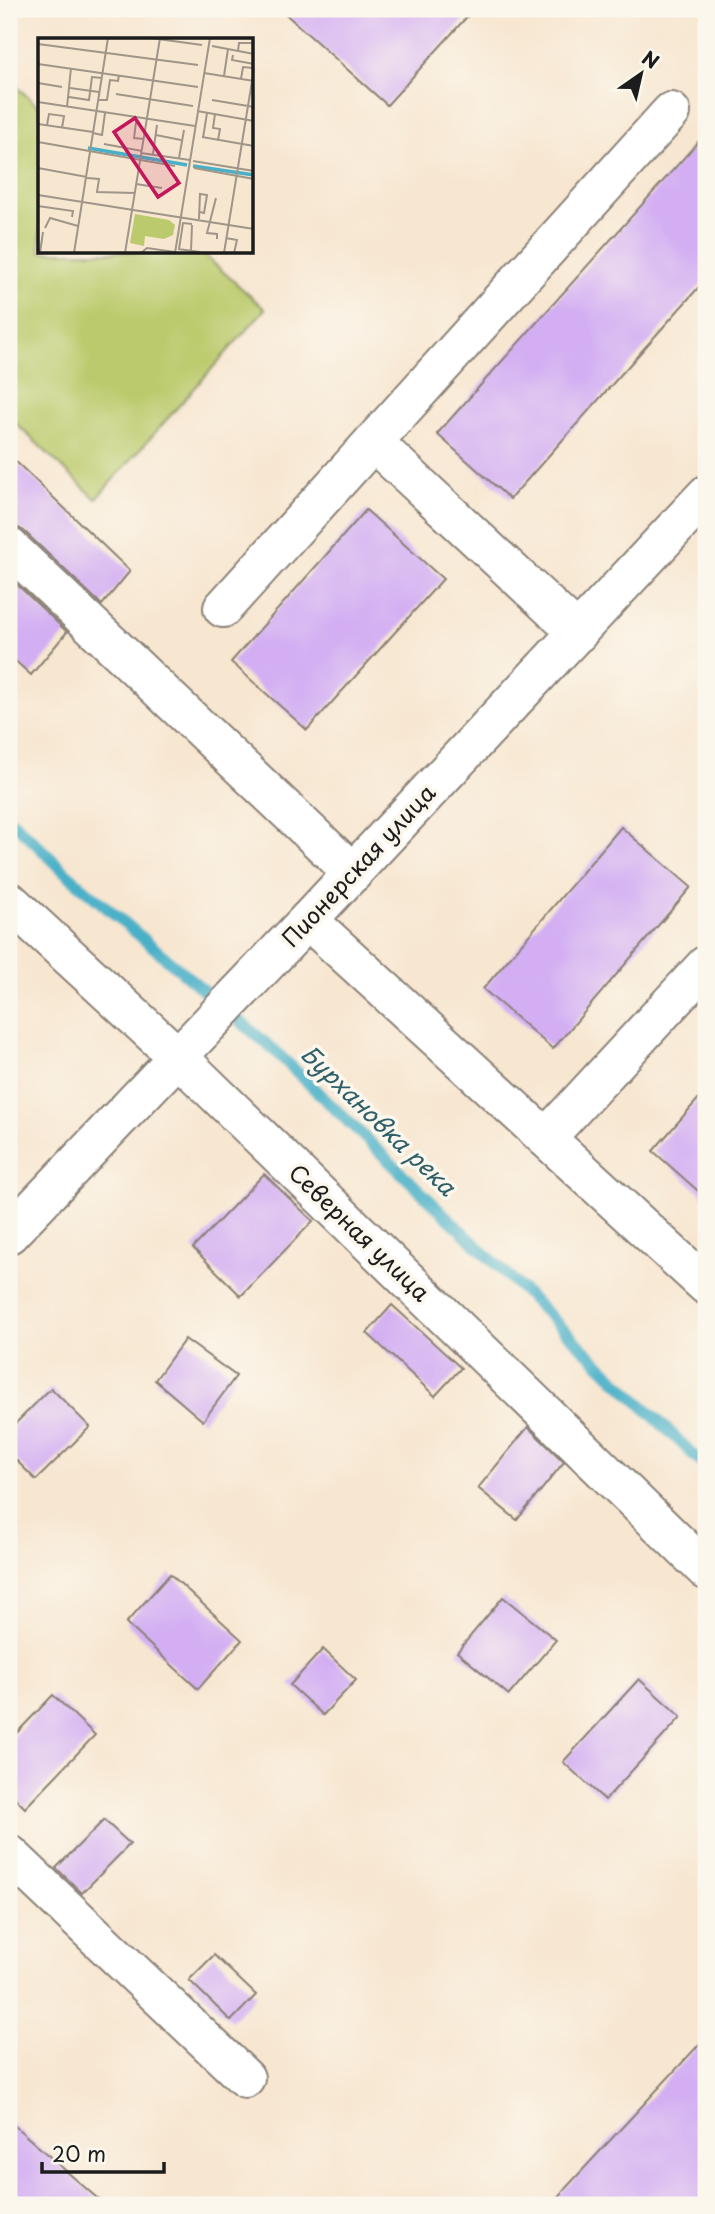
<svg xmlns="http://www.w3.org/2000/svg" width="715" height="2214" viewBox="0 0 715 2214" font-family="'Playpen Sans',sans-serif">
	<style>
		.green { fill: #bbca6c; stroke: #6c7344; stroke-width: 2 }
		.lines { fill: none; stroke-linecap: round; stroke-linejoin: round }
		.stream { stroke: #49b0c8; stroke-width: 12 }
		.building { fill: #d3aef3 }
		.minor-casing { stroke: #8a8176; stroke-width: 42 }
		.minor { stroke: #fff; stroke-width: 38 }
		.labels { text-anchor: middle; stroke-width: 7; stroke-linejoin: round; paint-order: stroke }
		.street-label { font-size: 23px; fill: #1c1c1c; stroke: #fbf7ec }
		.water-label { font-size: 24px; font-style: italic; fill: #305f69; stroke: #fbf7ec }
		.inset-river { fill: none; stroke: #49b0c8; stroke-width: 3.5 }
		.inset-road { fill: none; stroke: #9f9588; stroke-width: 2 }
		.view { fill: #c2185b; fill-opacity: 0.15; stroke: #c2185b; stroke-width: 3.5 }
		.inset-edge { fill: none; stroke: #1c1c1c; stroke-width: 3.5 }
	</style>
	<rect width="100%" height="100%" fill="#fbf7ec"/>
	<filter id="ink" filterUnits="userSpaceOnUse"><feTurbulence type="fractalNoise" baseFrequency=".0143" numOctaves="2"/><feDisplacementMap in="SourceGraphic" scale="14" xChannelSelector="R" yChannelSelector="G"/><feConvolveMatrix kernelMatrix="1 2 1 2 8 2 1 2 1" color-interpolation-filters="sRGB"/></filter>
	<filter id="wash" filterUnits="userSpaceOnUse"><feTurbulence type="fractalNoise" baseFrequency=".00686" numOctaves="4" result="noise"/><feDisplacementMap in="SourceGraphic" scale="28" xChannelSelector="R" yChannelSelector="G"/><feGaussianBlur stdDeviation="1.57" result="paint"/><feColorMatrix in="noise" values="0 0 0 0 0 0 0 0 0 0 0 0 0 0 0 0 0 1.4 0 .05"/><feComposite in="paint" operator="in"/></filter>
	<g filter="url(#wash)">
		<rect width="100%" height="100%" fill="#f7e6d0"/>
		<path class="green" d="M 9,80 L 40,108 L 40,252 L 201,252 L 265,309 L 96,499 L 9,417 Z"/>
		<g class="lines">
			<path class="stream" d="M 9,818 L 66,873 L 274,1050 L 706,1467"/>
		</g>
		<g id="blocks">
			<g class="building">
				<path d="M 280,9 L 474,9 L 387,105 Z"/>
				<path d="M 706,133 L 706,279 L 510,499 L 437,434 Z"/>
				<path d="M 9,455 L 130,571 L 102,605 L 24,531 L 15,526 L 9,526 Z"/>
				<path d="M 366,510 L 443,579 L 307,730 L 231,662 Z"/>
				<path d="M 9,577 L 67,632 L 31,675 L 9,655 Z"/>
				<path d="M 621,827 L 691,887 L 553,1049 L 483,989 Z"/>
				<path d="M 706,1090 L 706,1198 L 653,1151 Z"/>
				<path d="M 264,1174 L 313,1221 L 241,1296 L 193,1248 Z"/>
				<path d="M 392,1305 L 461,1368 L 435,1396 L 367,1333 Z"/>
				<path d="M 185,1339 L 236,1376 L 203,1421 L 155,1380 Z"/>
				<path d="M 51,1388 L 90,1427 L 36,1480 L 9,1453 L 9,1430 Z"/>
				<path d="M 528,1427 L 564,1462 L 517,1520 L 478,1488 Z"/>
				<path d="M 170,1574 L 242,1640 L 198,1689 L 126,1623 Z"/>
				<path d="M 503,1597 L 556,1640 L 509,1695 L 457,1652 Z"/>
				<path d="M 323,1649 L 356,1680 L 323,1715 L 290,1685 Z"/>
				<path d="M 639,1679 L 681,1717 L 605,1800 L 563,1762 Z"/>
				<path d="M 53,1695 L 95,1735 L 25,1808 L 9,1792 L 9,1741 Z"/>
				<path d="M 104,1820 L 130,1844 L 82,1893 L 56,1868 Z"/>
				<path d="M 214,1955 L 256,1995 L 231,2021 L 189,1980 Z"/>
				<path d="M 706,2037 L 706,2205 L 550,2205 Z"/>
				<path d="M 9,2121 L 105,2205 L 9,2205 Z"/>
			</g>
		</g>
	</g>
	<g filter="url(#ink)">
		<use href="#blocks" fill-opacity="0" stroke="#8a8176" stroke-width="2"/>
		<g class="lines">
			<defs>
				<g id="minor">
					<path d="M 9,547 L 353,873"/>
					<path d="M 223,608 L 373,442"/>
					<path d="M 578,633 L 373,442 L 671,112"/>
					<path d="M 9,901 L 178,1057 L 706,1570"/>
					<path d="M 308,920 L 706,1285"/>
					<path d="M 546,1138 L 706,965"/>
					<path d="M 9,1234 L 308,920 L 706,495"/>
					<path d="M 9,1854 L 245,2078"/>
				</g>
			</defs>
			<use href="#minor" class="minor-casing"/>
			<use href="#minor" class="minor"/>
		</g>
	</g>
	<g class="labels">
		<g class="street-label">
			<text transform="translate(359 866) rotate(-47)" y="8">Пионерская улица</text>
			<text transform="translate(359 1233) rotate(44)" y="8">Северная улица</text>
		</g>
		<g class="water-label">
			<text transform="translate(378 1121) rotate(44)" y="8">Бурхановка река</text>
		</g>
	</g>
	<g transform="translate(38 38)">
		<rect width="215" height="215" fill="#f7e6d0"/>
		<path d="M 97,176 L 131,182 L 137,187 L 135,197 L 126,201 L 107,198 L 106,208 L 92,205 Z" fill="#bbca6c"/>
		<path class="inset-river" d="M 50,110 L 149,127M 155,128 L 216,137"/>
		<path class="inset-road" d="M 113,0 L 164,7M 0,6 L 160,27M 174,8 L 216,16M 200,13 L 201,5 L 216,5M 195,17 L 194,22 L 216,26M 0,26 L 160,49M 166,35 L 216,43M 186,38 L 190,11M 203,41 L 205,29 L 215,30M 0,45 L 24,49M 32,50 L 61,54M 78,56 L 155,68M 31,59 L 51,62 L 54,39 L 64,40M 61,62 L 69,62 L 72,42 L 80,43 L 81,37M 174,62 L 216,69M 0,64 L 157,88M 29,69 L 33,30M 159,73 L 216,83M 177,76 L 175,90 L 182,91 L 180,102M 98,84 L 96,100 L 106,101M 0,86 L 55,94M 9,87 L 11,76 L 26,78 L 24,90M 55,95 L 64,97 L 67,75M 118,97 L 143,102M 164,99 L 216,108M 165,100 L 169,75M 0,104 L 137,128M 66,106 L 104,113M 103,115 L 152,122M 115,116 L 119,87M 141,120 L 146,92M 155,123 L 216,133M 0,130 L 49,139M 156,130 L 216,141M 49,140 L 61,141 L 59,154 L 97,155M 98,146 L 124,150M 0,157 L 216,191M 178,160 L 169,195 L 179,196 L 179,201M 0,168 L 35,173 L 34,179M 161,181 L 162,156 L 169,157 L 166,175 L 162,174M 7,190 L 12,180 L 40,188M 188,200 L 199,202 L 196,215M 140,211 L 162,214M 141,211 L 145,185 L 154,186M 153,213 L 154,187M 2,215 L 5,194M 36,215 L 70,0M 87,215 L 122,0M 103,215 L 109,210 L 137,214M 137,215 L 172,0M 186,215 L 216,31"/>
		<path class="view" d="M 97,80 L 141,145 L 120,159 L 76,94 Z"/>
		<rect width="215" height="215" class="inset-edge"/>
	</g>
	<rect width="715" height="2214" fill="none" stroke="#fbf7ec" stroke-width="35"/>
	<g transform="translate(641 74) rotate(34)" stroke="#fbf7ec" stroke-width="5" paint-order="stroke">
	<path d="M0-5L12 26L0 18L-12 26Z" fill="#1c1c1c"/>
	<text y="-10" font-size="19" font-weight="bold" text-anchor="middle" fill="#1c1c1c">N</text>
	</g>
	<path d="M42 2162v10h122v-10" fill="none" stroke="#1c1c1c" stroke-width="3.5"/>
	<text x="52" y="2162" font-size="21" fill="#1c1c1c" stroke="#fbf7ec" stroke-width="5" paint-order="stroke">20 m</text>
</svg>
